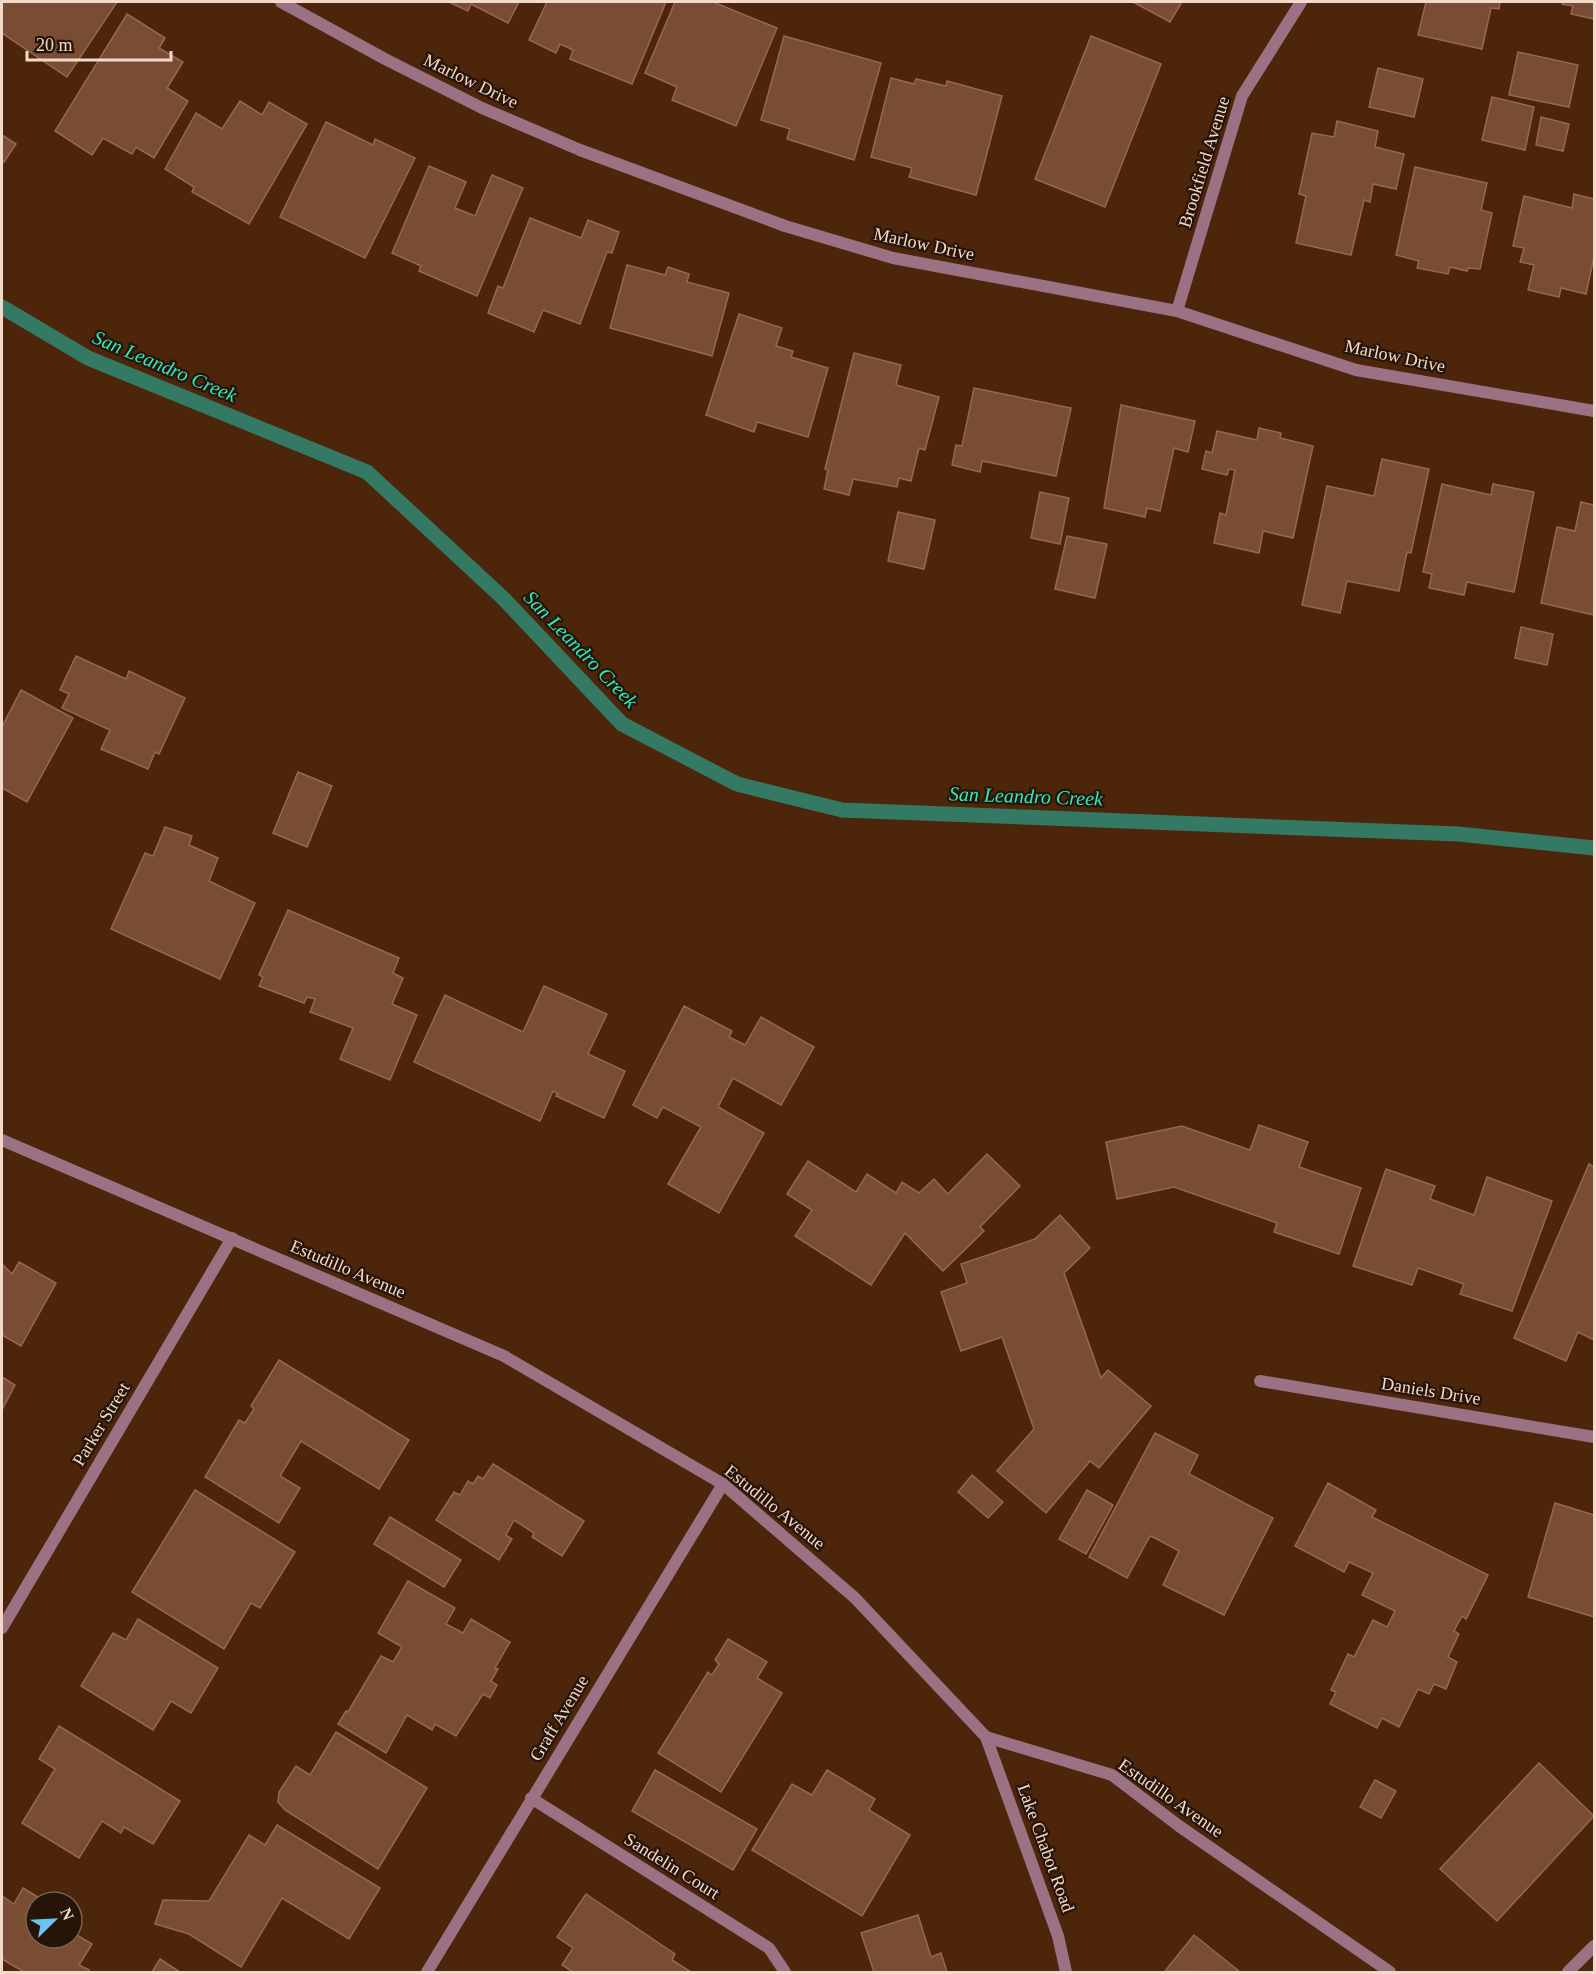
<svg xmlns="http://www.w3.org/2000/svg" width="1596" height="1974" viewBox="0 0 1596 1974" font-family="Georgia,serif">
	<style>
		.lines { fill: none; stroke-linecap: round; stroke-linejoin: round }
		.stream { stroke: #337964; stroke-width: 15 }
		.building { fill: #784d33; stroke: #96694e; stroke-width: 1.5 }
		.minor { stroke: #9b7284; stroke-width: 12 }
		.tertiary { stroke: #9b7284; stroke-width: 12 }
		.labels { text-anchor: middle; stroke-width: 4.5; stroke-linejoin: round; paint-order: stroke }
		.street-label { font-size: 18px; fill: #f3d9ca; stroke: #261409 }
		.water-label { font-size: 20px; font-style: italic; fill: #29eec0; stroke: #261409 }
	</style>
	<rect width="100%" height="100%" fill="#4c250b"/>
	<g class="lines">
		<path class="stream" d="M 2,307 L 88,358 L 367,472 L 503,598 L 622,724 L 737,784 L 842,810 L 1458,834 L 1594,848"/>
	</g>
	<g class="building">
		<path d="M 2,2 L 117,2 L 67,77 L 2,33 Z"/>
		<path d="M 449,2 L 519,2 L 508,23 L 471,4 L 468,11 Z"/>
		<path d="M 547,2 L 666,2 L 632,84 L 570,59 L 573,50 L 560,44 L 556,53 L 529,40 Z"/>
		<path d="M 675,2 L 713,2 L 777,28 L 736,126 L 672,100 L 677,87 L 645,73 Z"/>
		<path d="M 1133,2 L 1182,2 L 1170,22 Z"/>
		<path d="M 1426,2 L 1500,2 L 1499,9 L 1491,8 L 1482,49 L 1418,35 Z"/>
		<path d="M 1563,2 L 1594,2 L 1594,19 L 1571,14 L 1573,6 L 1562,4 Z"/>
		<path d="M 127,14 L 165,38 L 159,48 L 183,62 L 167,88 L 188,101 L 154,158 L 136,147 L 132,154 L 103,138 L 92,155 L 55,131 Z"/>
		<path d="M 784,36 L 881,63 L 854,160 L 787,139 L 790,129 L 761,120 Z"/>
		<path d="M 1091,36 L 1161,64 L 1105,207 L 1035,179 Z"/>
		<path d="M 1518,52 L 1578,65 L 1569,107 L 1509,95 Z"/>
		<path d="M 1378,68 L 1423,79 L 1414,117 L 1369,107 Z"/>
		<path d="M 891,78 L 914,84 L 916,79 L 946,86 L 947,81 L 1002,96 L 976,195 L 909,177 L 912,168 L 871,157 Z"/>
		<path d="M 1492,97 L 1534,107 L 1525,150 L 1482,140 Z"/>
		<path d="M 240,101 L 262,115 L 269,102 L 307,124 L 249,224 L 192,192 L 194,187 L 165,169 L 196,113 L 222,129 Z"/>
		<path d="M 1541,117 L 1569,124 L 1563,151 L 1536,145 Z"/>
		<path d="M 1337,121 L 1378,131 L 1375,147 L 1404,154 L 1396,189 L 1373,184 L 1370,202 L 1364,200 L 1351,255 L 1296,243 L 1306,196 L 1299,194 L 1312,133 L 1334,137 Z"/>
		<path d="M 326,122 L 373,145 L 375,139 L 415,158 L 365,258 L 280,217 Z"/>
		<path d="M 2,135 L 16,144 L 4,162 L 2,160 Z"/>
		<path d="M 429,166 L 466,182 L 455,208 L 475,216 L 492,175 L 523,188 L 477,296 L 419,271 L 421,266 L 392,253 Z"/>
		<path d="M 1415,167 L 1487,183 L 1481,210 L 1492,213 L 1480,269 L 1468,268 L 1467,271 L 1450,267 L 1448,274 L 1417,268 L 1419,261 L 1396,255 Z"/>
		<path d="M 1574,194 L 1594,199 L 1594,257 L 1586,294 L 1561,288 L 1559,297 L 1528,290 L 1534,265 L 1520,262 L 1524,248 L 1513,246 L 1524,196 L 1572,208 Z"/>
		<path d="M 530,218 L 581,238 L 588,220 L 619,232 L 612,253 L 607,252 L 580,324 L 543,310 L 534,332 L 488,313 L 498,286 L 503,288 Z"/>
		<path d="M 627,265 L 665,275 L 668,267 L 689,274 L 687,282 L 729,293 L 712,356 L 610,328 Z"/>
		<path d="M 739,314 L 782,328 L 776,346 L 793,351 L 791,357 L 828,368 L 808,437 L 757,422 L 754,432 L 706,415 Z"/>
		<path d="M 854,353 L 901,365 L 896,385 L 939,397 L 925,450 L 919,448 L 911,481 L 899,478 L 897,487 L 853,479 L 849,495 L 824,489 L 828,470 L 825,469 Z"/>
		<path d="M 974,388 L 1071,408 L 1056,476 L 982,461 L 980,472 L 952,465 L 956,445 L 962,446 Z"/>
		<path d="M 1121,405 L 1195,421 L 1188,452 L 1174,448 L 1160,511 L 1147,508 L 1145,517 L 1104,508 Z"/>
		<path d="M 1259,428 L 1281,433 L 1280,438 L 1313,446 L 1293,538 L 1263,531 L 1259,553 L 1214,543 L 1220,513 L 1226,515 L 1235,470 L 1229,469 L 1227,475 L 1202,469 L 1206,451 L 1212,453 L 1217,431 L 1257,440 Z"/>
		<path d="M 1382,459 L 1429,469 L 1411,553 L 1407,552 L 1399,591 L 1347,581 L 1340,613 L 1302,605 L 1327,486 L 1374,496 Z"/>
		<path d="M 1442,484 L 1491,495 L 1493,484 L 1534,492 L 1514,592 L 1467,582 L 1464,595 L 1429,588 L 1432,574 L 1423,572 Z"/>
		<path d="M 1040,492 L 1069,498 L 1060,544 L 1031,538 Z"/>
		<path d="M 1581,502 L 1594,505 L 1594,615 L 1541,603 L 1557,527 L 1575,531 Z"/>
		<path d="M 898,512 L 935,520 L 924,569 L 888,561 Z"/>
		<path d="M 1067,536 L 1107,544 L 1095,598 L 1055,589 Z"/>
		<path d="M 1521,627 L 1553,634 L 1547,665 L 1515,658 Z"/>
		<path d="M 76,656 L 126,679 L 129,671 L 185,698 L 159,754 L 155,752 L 148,769 L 101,749 L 110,730 L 62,708 L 69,694 L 60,690 Z"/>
		<path d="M 21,690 L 73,718 L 27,802 L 2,788 L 2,727 Z"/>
		<path d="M 298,772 L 332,786 L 307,847 L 273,833 Z"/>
		<path d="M 165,827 L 192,836 L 189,845 L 218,858 L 209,881 L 255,903 L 220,979 L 111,929 L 145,853 L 153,856 Z"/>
		<path d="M 288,910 L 399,958 L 393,973 L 403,978 L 392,1004 L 417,1015 L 390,1080 L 340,1059 L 353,1028 L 310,1012 L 315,999 L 307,997 L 304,1003 L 259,986 L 263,977 L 259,975 Z"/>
		<path d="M 544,986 L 607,1014 L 588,1054 L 625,1071 L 604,1118 L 556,1096 L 558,1094 L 553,1091 L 540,1121 L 414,1062 L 445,995 L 523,1032 Z"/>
		<path d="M 684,1006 L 732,1031 L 729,1037 L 745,1045 L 761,1017 L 814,1047 L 781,1105 L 733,1078 L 718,1107 L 764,1133 L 719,1213 L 668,1184 L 701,1127 L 663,1107 L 657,1118 L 633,1105 Z"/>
		<path d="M 1259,1125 L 1308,1142 L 1299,1167 L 1361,1188 L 1339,1254 L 1274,1232 L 1277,1223 L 1174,1187 L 1117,1199 L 1106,1142 L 1182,1126 L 1250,1150 Z"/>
		<path d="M 987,1154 L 1020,1186 L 980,1227 L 984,1231 L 943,1271 L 905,1233 L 871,1285 L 795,1236 L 812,1210 L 787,1194 L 808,1161 L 856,1192 L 867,1174 L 896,1193 L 902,1182 L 919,1193 L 934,1179 L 948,1194 Z"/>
		<path d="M 1589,1164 L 1594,1167 L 1594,1340 L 1578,1332 L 1566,1361 L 1514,1338 Z"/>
		<path d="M 1386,1169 L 1435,1186 L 1430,1199 L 1474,1215 L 1487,1177 L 1552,1201 L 1512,1311 L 1460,1294 L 1464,1284 L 1418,1268 L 1412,1285 L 1353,1266 Z"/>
		<path d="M 1060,1215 L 1090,1248 L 1064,1273 L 1101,1378 L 1108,1370 L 1151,1406 L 1099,1468 L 1090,1461 L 1046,1513 L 997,1471 L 1034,1429 L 1002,1337 L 961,1351 L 941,1292 L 967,1283 L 961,1264 L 1035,1239 Z"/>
		<path d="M 19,1262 L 56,1283 L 21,1346 L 2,1335 L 2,1264 L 12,1274 Z"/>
		<path d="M 279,1360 L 409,1440 L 379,1489 L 301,1441 L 280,1476 L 300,1488 L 279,1523 L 205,1477 L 239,1420 L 245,1423 L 254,1409 L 251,1406 Z"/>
		<path d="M 2,1377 L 15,1385 L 2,1410 Z"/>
		<path d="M 1155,1433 L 1198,1455 L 1189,1474 L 1273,1518 L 1224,1615 L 1163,1585 L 1179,1551 L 1157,1539 L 1150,1536 L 1127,1578 L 1089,1557 Z"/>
		<path d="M 493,1464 L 584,1521 L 562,1556 L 532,1537 L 534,1533 L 514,1520 L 506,1535 L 512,1539 L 499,1560 L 436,1520 L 454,1492 L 460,1495 L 468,1481 L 473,1484 L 478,1476 L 483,1479 Z"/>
		<path d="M 972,1475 L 1003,1502 L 988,1518 L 958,1492 Z"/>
		<path d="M 1328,1483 L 1376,1510 L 1372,1517 L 1488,1575 L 1466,1619 L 1462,1616 L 1454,1631 L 1459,1634 L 1448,1657 L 1457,1662 L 1446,1689 L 1434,1684 L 1429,1694 L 1418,1689 L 1399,1727 L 1382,1718 L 1377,1728 L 1330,1704 L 1336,1692 L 1331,1690 L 1348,1654 L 1354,1657 L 1373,1620 L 1387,1627 L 1395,1611 L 1362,1595 L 1373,1573 L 1349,1562 L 1344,1572 L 1295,1546 Z"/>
		<path d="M 195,1490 L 295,1552 L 260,1608 L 251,1603 L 224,1649 L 132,1592 Z"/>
		<path d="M 1087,1490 L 1113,1505 L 1086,1554 L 1059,1539 Z"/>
		<path d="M 1555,1503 L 1594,1515 L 1594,1617 L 1528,1597 Z"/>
		<path d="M 390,1517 L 461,1560 L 444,1587 L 374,1544 Z"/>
		<path d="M 408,1581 L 455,1608 L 446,1624 L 463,1633 L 471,1619 L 510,1642 L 495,1668 L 498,1669 L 491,1681 L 497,1685 L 490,1698 L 483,1694 L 456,1736 L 435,1724 L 432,1730 L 407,1715 L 386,1753 L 338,1724 L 346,1711 L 348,1712 L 381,1656 L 393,1662 L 402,1647 L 378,1633 Z"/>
		<path d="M 138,1619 L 218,1668 L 191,1713 L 171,1701 L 153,1730 L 81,1686 L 113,1633 L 126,1640 Z"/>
		<path d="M 728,1639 L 767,1662 L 757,1678 L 782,1693 L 721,1792 L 658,1753 L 708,1672 L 712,1675 L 719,1664 L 715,1660 Z"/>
		<path d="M 59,1726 L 180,1801 L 153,1844 L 124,1827 L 121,1833 L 102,1821 L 79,1858 L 22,1823 L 55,1769 L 39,1759 Z"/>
		<path d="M 336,1732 L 427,1788 L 378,1869 L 285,1810 L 278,1802 L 279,1792 L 296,1766 L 310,1775 Z"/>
		<path d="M 1539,1763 L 1594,1816 L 1497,1921 L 1440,1869 Z"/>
		<path d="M 655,1770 L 757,1829 L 733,1870 L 632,1811 Z"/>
		<path d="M 827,1770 L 875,1799 L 869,1810 L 910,1835 L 862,1916 L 752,1850 L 792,1784 L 812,1795 Z"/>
		<path d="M 1375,1780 L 1396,1791 L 1381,1818 L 1360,1807 Z"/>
		<path d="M 277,1825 L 380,1888 L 349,1939 L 282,1898 L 241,1967 L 189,1934 L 155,1924 L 163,1900 L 209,1901 L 249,1835 L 265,1845 Z"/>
		<path d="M 23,1888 L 46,1902 L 36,1902 L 36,1938 L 72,1938 L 72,1932 L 92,1944 L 79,1965 L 89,1970 L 87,1972 L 24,1972 L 2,1959 L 2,1896 L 14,1904 Z"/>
		<path d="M 586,1894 L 675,1954 L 672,1960 L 691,1972 L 573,1972 L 562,1965 L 573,1948 L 557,1937 Z"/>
		<path d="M 918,1915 L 931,1957 L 941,1953 L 947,1972 L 874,1972 L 861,1933 Z"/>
		<path d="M 1194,1935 L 1240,1972 L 1165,1971 Z"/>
		<path d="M 160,1959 L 180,1972 L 152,1972 Z"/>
	</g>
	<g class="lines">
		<g class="minor">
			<path d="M 281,2 L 385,59 L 482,108 L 580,150 L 785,226 L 893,258 L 1177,311 L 1356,370 L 1594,411"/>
			<path d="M 1177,311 L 1242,96 L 1301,2"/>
			<path d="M 1260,1381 L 1594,1437"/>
			<path d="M 2,1628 L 232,1238"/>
			<path d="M 986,1737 L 1112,1775 L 1179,1826 L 1390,1972"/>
			<path d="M 531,1798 L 769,1948 L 785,1972"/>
			<path d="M 427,1972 L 723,1484"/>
			<path d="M 1568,1972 L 1594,1946"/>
		</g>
		<path class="tertiary" d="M 2,1140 L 504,1356 L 723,1484 L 855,1598 L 986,1737 L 1058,1936 L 1066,1972"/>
	</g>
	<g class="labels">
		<g class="street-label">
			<text transform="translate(471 81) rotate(26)" y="6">Marlow Drive</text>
			<text transform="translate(1204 162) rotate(-73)" y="6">Brookfield Avenue</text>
			<text transform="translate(924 244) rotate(12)" y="6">Marlow Drive</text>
			<text transform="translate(1395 356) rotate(12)" y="6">Marlow Drive</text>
			<text transform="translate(348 1269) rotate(23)" y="6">Estudillo Avenue</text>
			<text transform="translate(1431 1391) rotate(9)" y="6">Daniels Drive</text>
			<text transform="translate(101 1424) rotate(-59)" y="6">Parker Street</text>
			<text transform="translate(775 1507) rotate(39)" y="6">Estudillo Avenue</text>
			<text transform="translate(559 1718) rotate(-59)" y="6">Graff Avenue</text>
			<text transform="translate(1171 1798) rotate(35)" y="6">Estudillo Avenue</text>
			<text transform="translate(1046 1848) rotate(70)" y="6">Lake Chabot Road</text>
			<text transform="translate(672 1866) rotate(32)" y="6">Sandelin Court</text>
		</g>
		<g class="water-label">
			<text transform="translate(165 366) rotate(23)" y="7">San Leandro Creek</text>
			<text transform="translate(581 649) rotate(46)" y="7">San Leandro Creek</text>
			<text transform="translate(1026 796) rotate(2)" y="7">San Leandro Creek</text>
		</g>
	</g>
	<rect width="1596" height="1974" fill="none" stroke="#f3d9ca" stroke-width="6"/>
	<g transform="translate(54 1920) rotate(66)"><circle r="28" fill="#261409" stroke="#786356" stroke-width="1.5"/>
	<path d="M0-4.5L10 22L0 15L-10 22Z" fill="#68c4f0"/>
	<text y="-9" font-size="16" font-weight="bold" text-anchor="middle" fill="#f3d9ca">N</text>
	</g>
	<path d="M27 51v9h144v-9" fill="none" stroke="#f3d9ca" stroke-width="3"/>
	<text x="36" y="51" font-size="18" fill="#f3d9ca" stroke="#261409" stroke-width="4.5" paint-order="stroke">20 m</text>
</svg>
